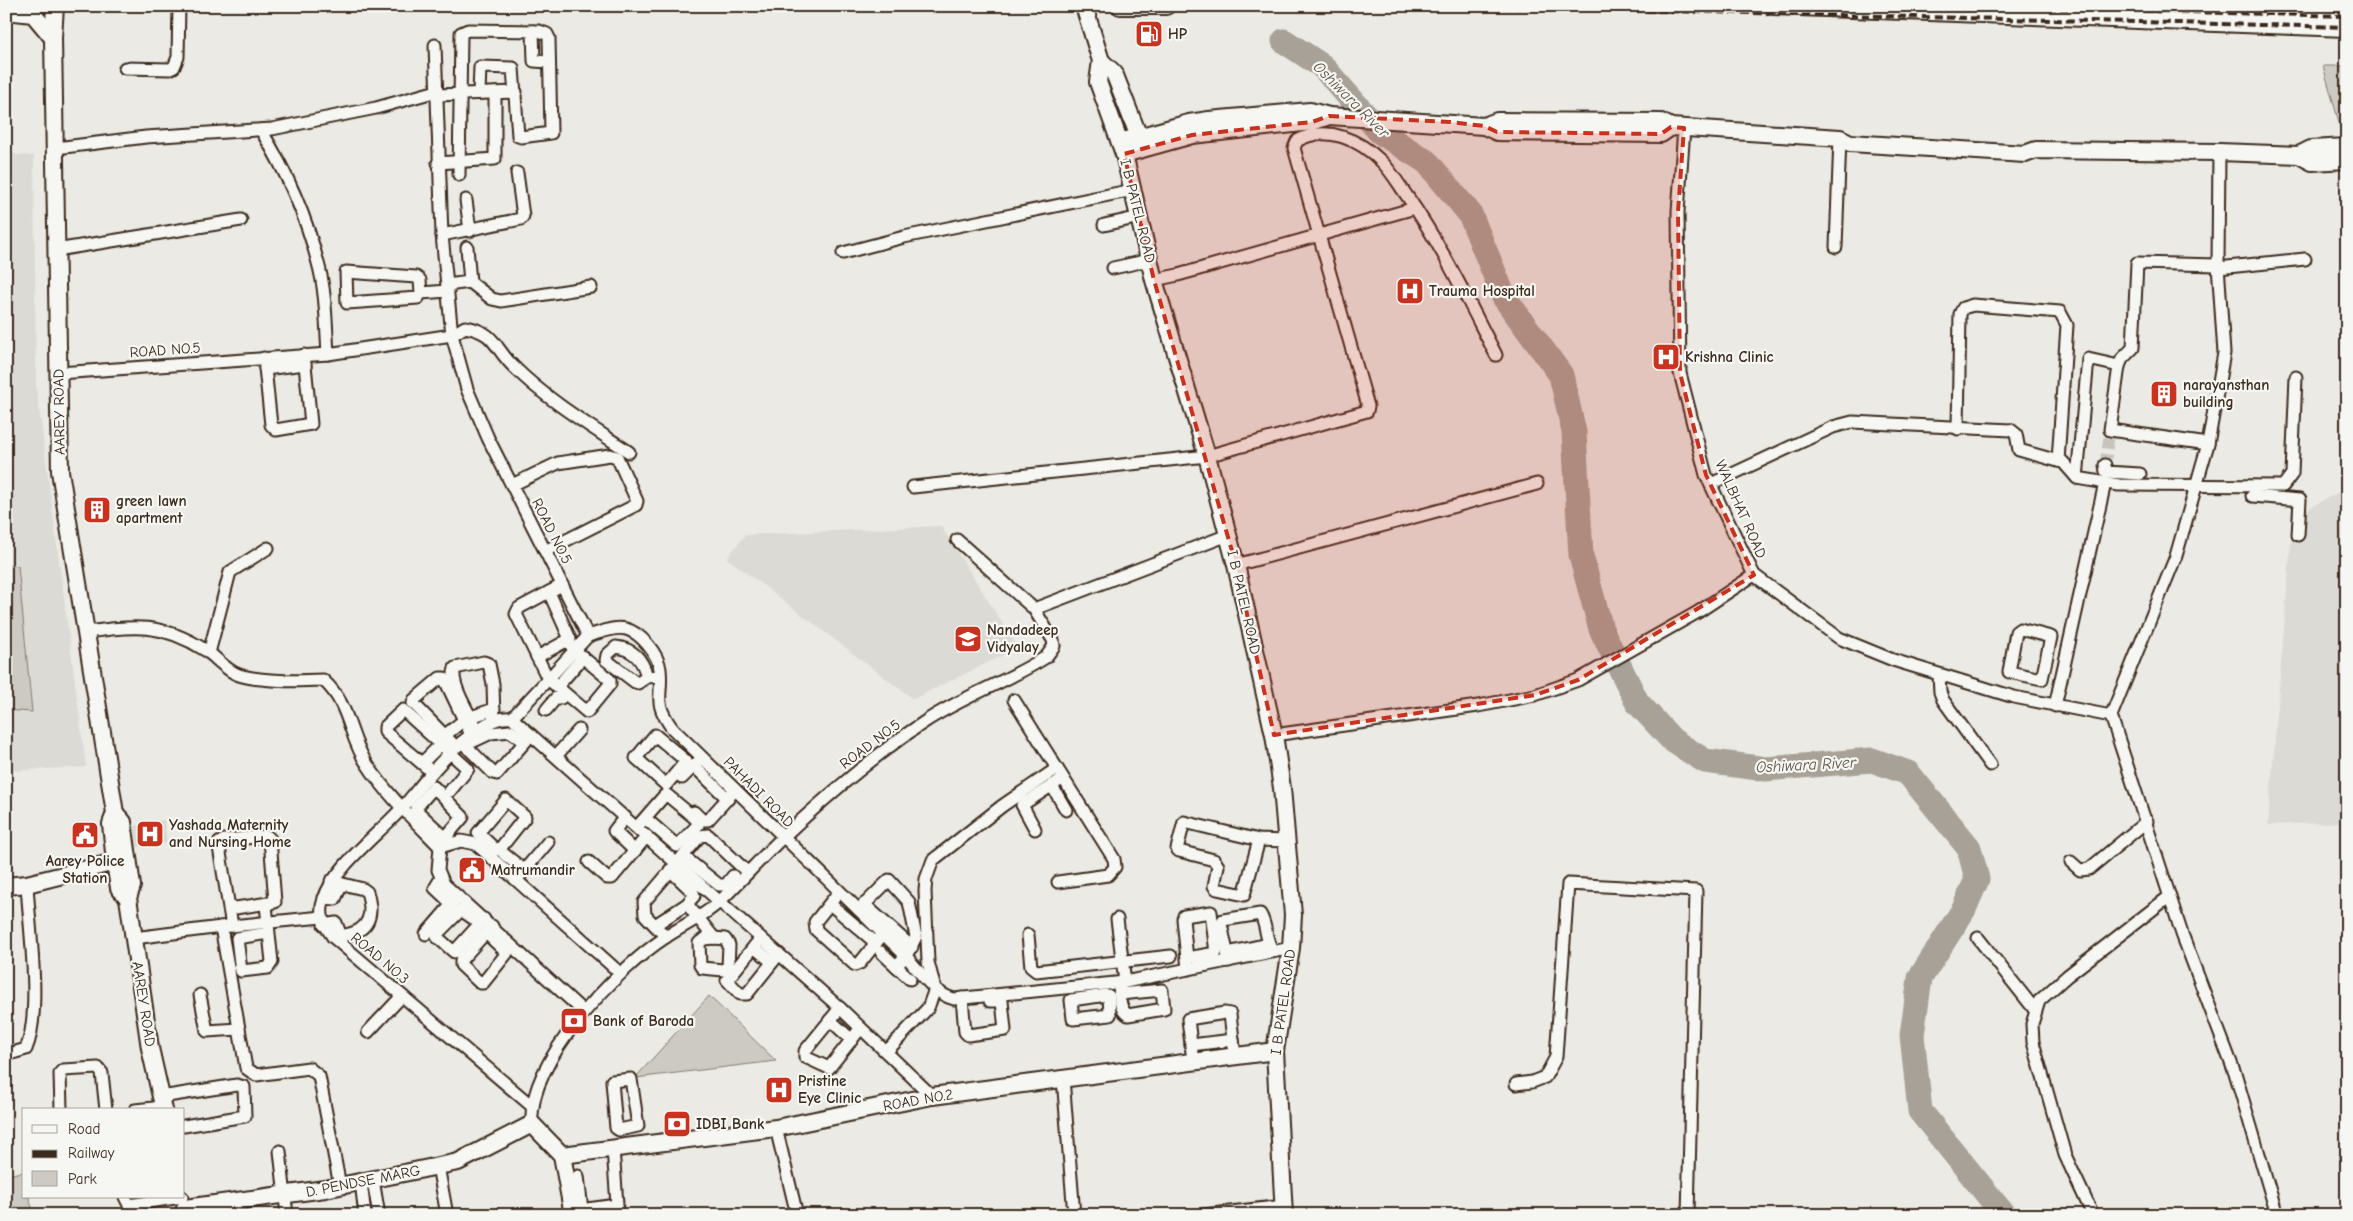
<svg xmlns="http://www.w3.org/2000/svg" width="2353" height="1221" viewBox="0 0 2353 1221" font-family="'Comic Neue',sans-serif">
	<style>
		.built { fill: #dcdad4 }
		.green { fill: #cdcac4; stroke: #847a71 }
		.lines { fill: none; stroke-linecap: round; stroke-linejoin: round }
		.river { stroke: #a8a198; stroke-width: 25 }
		.street-tunnel { stroke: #c8c4bd; stroke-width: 11; stroke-dasharray: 11 5.5; stroke-linecap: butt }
		.street-casing { stroke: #3b2a1e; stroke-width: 15 }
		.secondary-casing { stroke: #3b2a1e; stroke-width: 20 }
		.highway-casing { stroke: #3b2a1e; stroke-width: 25 }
		.street { stroke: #f6f6f2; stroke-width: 11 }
		.secondary { stroke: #f6f6f2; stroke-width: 16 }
		.highway { stroke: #f6f6f2; stroke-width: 21 }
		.rail { stroke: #3b2a1e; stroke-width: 4; stroke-dasharray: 8 4; stroke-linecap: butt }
		.marked { fill: #c8321e; fill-opacity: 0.2; stroke: #c8321e; stroke-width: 4; stroke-dasharray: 10 6; stroke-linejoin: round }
		.labels { text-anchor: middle; stroke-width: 4.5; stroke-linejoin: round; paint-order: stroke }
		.poi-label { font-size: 15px; font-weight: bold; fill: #3b2a1e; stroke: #f6f6f2; text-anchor: start }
		.street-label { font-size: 15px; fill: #3b2a1e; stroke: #f6f6f2 }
		.water-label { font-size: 16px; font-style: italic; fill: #615449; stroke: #f6f6f2 }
	</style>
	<rect width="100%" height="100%" fill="#ebeae5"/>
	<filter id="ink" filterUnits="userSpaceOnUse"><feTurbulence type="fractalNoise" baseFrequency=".02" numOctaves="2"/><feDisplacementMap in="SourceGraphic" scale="10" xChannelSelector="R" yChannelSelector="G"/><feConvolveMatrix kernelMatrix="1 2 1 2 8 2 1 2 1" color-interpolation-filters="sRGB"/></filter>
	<g filter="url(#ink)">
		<g class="built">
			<path d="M 6,154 L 34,156 L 36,384 L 86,767 L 6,771 Z"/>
			<path d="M 2347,375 L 2347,822 L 2268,825 L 2293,517 L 2344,489 Z"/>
			<path d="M 941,526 L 1018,648 L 913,699 L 727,558 L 745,535 Z"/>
			<path d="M 164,820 L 167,843 L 135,847 L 134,826 Z"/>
		</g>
		<g class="green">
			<path d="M 2323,66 L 2347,66 L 2347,131 L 2342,133 Z"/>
			<path d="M 6,565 L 18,566 L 32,712 L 6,710 Z"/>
			<path d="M 709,996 L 776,1061 L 635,1078 Z"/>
			<path d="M 23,1172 L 24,1197 L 29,1197 L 34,1215 L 6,1215 L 6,1175 Z"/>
		</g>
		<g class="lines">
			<path class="river" d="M 1284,41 L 1322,66 L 1380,132 L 1427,162 L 1470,214 L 1504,297 L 1561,375 L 1574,432 L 1581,556 L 1601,629 L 1637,702 L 1672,740 L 1705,761 L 1766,769 L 1872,760 L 1908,773 L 1969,848 L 1977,879 L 1964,909 L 1920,978 L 1912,1035 L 1920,1111 L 2004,1215"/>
			<path class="street-tunnel" d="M 2105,465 L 2109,437"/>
			<defs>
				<g id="street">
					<path d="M 533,31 L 534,61 L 549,62"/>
					<path d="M 435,45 L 442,235 L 452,335 L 467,389 L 488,438 L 588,636"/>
					<path d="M 125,68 L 170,69 L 174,67 L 178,57 L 179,6"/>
					<path d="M 437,95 L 516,92"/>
					<path d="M 1684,128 L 1678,212 L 1680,373 L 1706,475 L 1754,575 L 1839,638 L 1893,660 L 2014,697 L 2111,716"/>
					<path d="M 261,130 C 286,171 306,216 318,263 C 326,291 326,324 328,354"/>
					<path d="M 56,148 L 146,137 L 272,129 L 376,108 L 437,91"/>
					<path d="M 2219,152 L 2218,265 L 2224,353 L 2208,444 L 2176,556 L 2111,716 L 2182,934 L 2236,1076 L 2277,1215"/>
					<path d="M 438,163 L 495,159 L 495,93"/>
					<path d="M 459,175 L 461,33 L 468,30 L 539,31 L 547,34 L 549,38 L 551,133 L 521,137 L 518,136 L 513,68 L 480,67 L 479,93"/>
					<path d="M 466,200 L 470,231"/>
					<path d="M 1104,225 L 1140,217"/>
					<path d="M 442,235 L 521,219 L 523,216 L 517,173"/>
					<path d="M 467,247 L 470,282 L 492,299 L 501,301 L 591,287"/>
					<path d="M 1836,247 L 1840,138"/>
					<path d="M 56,250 L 241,220"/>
					<path d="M 843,253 L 904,237 L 1133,190"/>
					<path d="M 1113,268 L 1150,260"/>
					<path d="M 2218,268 L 2305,259"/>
					<path d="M 346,272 L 416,277 L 420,280 L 421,293 L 418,298 L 347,303 Z"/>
					<path d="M 1154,280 L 1178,275 L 1415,208"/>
					<path d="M 447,285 L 470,282"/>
					<path d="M 421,293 L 448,291"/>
					<path d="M 264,358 L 271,425 L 276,430 L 311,424 L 304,355"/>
					<path d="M 2119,366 L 2122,359 L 2133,348 L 2137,263 L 2218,265"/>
					<path d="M 265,369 L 305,364"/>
					<path d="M 59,373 L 328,354 L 452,335 L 465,327 C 496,332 494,348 514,367 C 547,400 590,426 629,452"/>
					<path d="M 1958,429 L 1960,314 L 1963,308 L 1973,305 L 2060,312 L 2067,325 L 2058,461 L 2063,462 L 2077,478 L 2119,485 L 2283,486 L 2292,474 L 2296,377"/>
					<path d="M 2105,465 L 2106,472 L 2140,474"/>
					<path d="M 2077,478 L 2088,359 L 2119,366 L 2110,430 L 2208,444"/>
					<path d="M 1711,484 L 1833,427 L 1852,422 L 2011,430 L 2016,434 L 2019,450 L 2058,461"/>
					<path d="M 512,485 L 558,463 L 610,455 L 617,457 L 637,501 L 636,505 L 545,551"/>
					<path d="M 913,487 L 1207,456 L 1367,411 L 1368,406 L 1294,148 L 1297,141 C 1327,124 1360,140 1382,162 C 1392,172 1399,185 1407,196 C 1442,246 1468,301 1496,355"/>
					<path d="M 2252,496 L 2300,500 L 2298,535"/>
					<path d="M 957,540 L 1034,609 L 1228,535"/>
					<path d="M 1236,565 L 1537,484"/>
					<path d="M 562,585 L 519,608 L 516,614 L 548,679 L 587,712 L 610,684 L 610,680 L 574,650 L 568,641"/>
					<path d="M 2020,629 L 2051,637 L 2042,679 L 2009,672 L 2016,632 Z"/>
					<path d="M 87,632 C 134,625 163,623 205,650 C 215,656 226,671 239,675 C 263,682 297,681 323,680 C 351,705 348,736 367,764 C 387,795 415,821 440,847"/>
					<path d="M 588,636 C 599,633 614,626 626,629 C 641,633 658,654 660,669 C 663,697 652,700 672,728 L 906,956 C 919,971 934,994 954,999 L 1125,982 L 1291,948"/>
					<path d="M 209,653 L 230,572 L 268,548"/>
					<path d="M 537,657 L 570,639 L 549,592"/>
					<path d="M 1939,675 L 1940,692 L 1943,700 L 1990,765"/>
					<path d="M 647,677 C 643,660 634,649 616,647 L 607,655 L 606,660 L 635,682 L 638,683 L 647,677 L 660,676"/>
					<path d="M 557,687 L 583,657"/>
					<path d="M 1014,700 L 1114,859 L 1115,867 L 1108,875 L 1058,882"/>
					<path d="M 2055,706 L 2105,483"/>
					<path d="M 546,710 L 556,698 L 561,698"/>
					<path d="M 471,717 L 494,709"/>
					<path d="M 512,718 L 840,1008 L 932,1096"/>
					<path d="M 478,731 C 471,716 449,684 455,668 L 484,662 L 489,664 L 493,684 L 494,720"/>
					<path d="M 655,735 L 686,761 L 666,785 L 636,758 Z"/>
					<path d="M 1274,735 L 1478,706 L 1535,695 L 1578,680 L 1698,612 L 1754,575"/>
					<path d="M 444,736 L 464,720"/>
					<path d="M 474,741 L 491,733 L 510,731 L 525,742"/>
					<path d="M 462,742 L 493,773 L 497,774 L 531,735"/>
					<path d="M 456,747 L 413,703 L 414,700 L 440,678 L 444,678 L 471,735"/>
					<path d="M 556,756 L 579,730"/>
					<path d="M 422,763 L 441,744"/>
					<path d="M 694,766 L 728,799"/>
					<path d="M 432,772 L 385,732 L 385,727 L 403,710 L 468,769 L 450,791"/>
					<path d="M 682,778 L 702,758"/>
					<path d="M 1052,786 L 1066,810"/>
					<path d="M 506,800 L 525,817 L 499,850 L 496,850 L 478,833 Z"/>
					<path d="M 694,812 L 702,820 L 708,820 L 735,790"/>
					<path d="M 625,817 L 614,831 L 635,851"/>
					<path d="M 637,827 L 664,796 L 667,795 L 696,819 L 698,825 L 677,846 L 645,818"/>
					<path d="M 1035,829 L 1022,805 L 1062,779"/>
					<path d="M 445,838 L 463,817 L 434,787 L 416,808 L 416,810 L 451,843"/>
					<path d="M 1259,840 L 1244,895 L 1217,889 L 1214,886 L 1218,866 L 1214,860 L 1179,851 L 1177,849 L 1184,822 L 1259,840 L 1287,841"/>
					<path d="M 440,847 L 461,841 L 476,844 L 620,973"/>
					<path d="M 440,847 L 438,870 L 444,884 L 584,1012"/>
					<path d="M 504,854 L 524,870"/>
					<path d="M 683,856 L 719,885 L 726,885 L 733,876"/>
					<path d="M 589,862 L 607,878 L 612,878 L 647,836"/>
					<path d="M 2071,862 L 2080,870 L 2089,869 L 2147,821"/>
					<path d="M 441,878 L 435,888 L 452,904"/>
					<path d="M 517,879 L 548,842"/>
					<path d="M 331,881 L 363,889 L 367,892 C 369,897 369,902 370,907 C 371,931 352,935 333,937"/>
					<path d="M 839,892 L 815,922 L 816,930 L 855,965 L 860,963 L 883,934"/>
					<path d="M 324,898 L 335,899 L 342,884"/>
					<path d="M 687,904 L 714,938"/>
					<path d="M 830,904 L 876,943"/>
					<path d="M 864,904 L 912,947"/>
					<path d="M 266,905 L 272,962 L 268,968 L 241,971 L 237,938 L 269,933"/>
					<path d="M 229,909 L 275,902 L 270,839 L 267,836 L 224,840 L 219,843 L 219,847 L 232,926"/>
					<path d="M 859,910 L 889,880 L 909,902 L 916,937 L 906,956 L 896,966"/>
					<path d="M 322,917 L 221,927 L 246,1068 L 256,1075 L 309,1068 L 319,1076 L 340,1186"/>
					<path d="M 474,919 L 461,910 L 437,934 L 437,937 L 454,952 L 484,919"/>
					<path d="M 1117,919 L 1125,982"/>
					<path d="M 324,925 L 336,923 L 341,936"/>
					<path d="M 655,925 L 687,904 L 694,896 L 693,892 L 670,870"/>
					<path d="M 486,933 L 507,953 L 483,983 L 480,983 L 461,965 L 461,960 L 492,926"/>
					<path d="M 426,934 L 458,897"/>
					<path d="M 1028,935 L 1031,967 L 1036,971 L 1171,956"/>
					<path d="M 666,937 L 645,915 L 644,902 L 700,836 L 708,835 L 747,872"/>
					<path d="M 134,938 L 221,927"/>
					<path d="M 714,938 L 725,939 L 729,945 L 728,967 L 723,970 L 702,968 L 700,965 L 699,943 L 704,939 Z"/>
					<path d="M 761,938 L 727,980 L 740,994 L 747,994 L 779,954"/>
					<path d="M 1978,938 L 2035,1010"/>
					<path d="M 754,947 L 772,962"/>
					<path d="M 881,952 L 910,979"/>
					<path d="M 1227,953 L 1268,944"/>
					<path d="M 1187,958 L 1216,953 L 1211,912 L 1184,916 L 1183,919 L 1188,969"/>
					<path d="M 1229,961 L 1221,924 L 1223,920 L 1260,914 C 1267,925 1265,940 1273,951"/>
					<path d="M 1119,983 C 1120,993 1118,1009 1128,1015 L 1164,1009 L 1162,990 L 1120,994"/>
					<path d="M 200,995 L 207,1031 L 239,1029"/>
					<path d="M 1107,995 L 1109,996 L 1110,1015 L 1073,1019 L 1071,1000 Z"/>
					<path d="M 962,998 L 965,1032 L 968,1035 L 1005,1030 L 1002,1001 L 990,1001"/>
					<path d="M 840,1008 L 805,1051 L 805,1057 L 829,1068 L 860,1029"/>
					<path d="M 830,1020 L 852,1040"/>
					<path d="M 368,1032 L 402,996"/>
					<path d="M 1191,1045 L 1233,1040"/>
					<path d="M 886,1052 L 928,1008 L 935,989 L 928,962 L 925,891 L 926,879 L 933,860 L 1002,806 L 1056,769"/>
					<path d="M 6,1055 L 26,1049 C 42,1012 29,927 27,884"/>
					<path d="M 1193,1061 L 1188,1019 L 1225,1013 L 1230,1014 L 1235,1056"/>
					<path d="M 1063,1078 L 1074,1215"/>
					<path d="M 631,1079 L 638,1126 L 619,1130 L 616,1128 L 612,1081 Z"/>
					<path d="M 1516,1084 L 1532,1082 L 1545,1077 L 1556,1057 L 1568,884 L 1696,891 L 1688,1215"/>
					<path d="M 161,1097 L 237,1085 L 244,1087 L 245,1116 L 184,1126"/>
					<path d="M 533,1107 L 333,937 C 324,925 318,914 324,899 C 333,868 381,832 403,807 C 422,785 439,761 462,742 C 477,730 493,716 512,718 L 588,636"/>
					<path d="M 61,1110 L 60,1073 L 63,1070 L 98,1068 L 102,1073 L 106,1110"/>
					<path d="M 135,1110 L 163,1107"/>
					<path d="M 532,1124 C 527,1061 617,969 666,937 C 684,925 703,917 719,902 C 741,881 761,858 783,837 C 827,796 873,756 923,723 C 961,697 1007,682 1046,657 L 1054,646 L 1053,640 L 1034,609"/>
					<path d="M 776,1128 L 797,1215"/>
					<path d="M 280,1151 L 287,1215"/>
					<path d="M 438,1166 L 447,1215"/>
					<path d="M 578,1176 L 582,1210"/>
					<path d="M 373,1180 L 379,1215"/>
					<path d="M 361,1182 L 365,1215"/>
					<path d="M 125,1197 L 129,1205 L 182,1197"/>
					<path d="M 572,1211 L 617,1205 L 613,1148"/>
					<path d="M 1203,1215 L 1284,1206"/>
					<path d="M 2093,1215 L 2065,1155 L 2033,1042 L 2032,1024 L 2039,1001 L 2067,976 L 2170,896"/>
				</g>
				<g id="secondary">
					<path d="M 55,6 L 53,38 L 60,471 L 115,813 L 111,824 L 115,862 L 119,888 L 128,898"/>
					<path d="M 1084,6 L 1101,61 L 1098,82 L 1124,154 L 1154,280 L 1207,456 L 1236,565 L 1274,735 L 1282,788 L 1293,915 L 1291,948 L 1275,1051 L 1284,1215"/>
					<path d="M 1120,6 L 1166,6"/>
					<path d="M 1773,6 L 2347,28"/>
					<path d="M 6,11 L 33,14 L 53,38"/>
					<path d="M 1101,61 L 1114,73 L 1143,147"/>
					<path d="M 1484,126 L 1497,121 L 1661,122 L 1671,127 L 1840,138 L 1850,143 L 2025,154 L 2036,150 L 2219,152 L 2299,155 L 2312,162 L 2347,160"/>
					<path d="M 1120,142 L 1189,123 L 1209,120 L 1310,111 L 1329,116 L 1484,126 L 1497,132 L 1661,134 L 1671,127"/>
					<path d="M 1124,154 L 1192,135 L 1312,122 L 1329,116"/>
					<path d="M 2299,155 L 2311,149 L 2347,147"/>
					<path d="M 115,813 L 123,822 L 132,886 L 128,898 L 150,1048 L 164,1110"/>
					<path d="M 6,886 L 27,884 L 123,860"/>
					<path d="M 562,1155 L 776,1128 L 932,1096 L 1275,1051"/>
					<path d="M 562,1155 L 573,1215"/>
					<path d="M 185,1208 L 325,1189 L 458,1162 L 532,1124 L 562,1155"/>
				</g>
				<path id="highway" d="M 2182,6 L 2347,12"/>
			</defs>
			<use href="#street" class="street-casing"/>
			<use href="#secondary" class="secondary-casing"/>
			<use href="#highway" class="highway-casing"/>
			<use href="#street" class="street"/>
			<use href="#secondary" class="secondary"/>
			<use href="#highway" class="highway"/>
			<g class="rail">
				<path d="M 1454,6 L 2347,27"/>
				<path d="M 1952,6 L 2347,16"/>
			</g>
		</g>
	</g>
	<path class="marked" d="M 1329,116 L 1450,122 L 1484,126 L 1497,132 L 1661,134 L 1671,127 L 1684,128 L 1678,212 L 1680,373 L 1706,475 L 1754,575 L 1578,680 L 1535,695 L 1274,735 L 1236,565 L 1154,280 L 1124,154 L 1192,135 L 1312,122 Z"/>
	<defs>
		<symbol id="fuel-square" viewBox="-11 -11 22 22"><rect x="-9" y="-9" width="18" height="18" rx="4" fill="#c8321e" stroke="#f6f6f2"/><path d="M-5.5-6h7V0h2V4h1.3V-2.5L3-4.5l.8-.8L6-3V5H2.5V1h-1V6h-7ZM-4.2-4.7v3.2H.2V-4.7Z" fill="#fff"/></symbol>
		<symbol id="hospital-square" viewBox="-11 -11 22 22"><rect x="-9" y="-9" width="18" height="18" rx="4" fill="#c8321e" stroke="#f6f6f2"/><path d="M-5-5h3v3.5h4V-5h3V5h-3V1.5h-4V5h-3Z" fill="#fff"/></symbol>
		<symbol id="building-square" viewBox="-11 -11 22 22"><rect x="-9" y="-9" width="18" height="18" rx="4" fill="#c8321e" stroke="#f6f6f2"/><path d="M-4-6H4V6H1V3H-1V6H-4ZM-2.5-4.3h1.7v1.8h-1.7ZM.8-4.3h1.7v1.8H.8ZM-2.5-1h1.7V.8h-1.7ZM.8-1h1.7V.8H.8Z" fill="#fff"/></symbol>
		<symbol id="school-square" viewBox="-11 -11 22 22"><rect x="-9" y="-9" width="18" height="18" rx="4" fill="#c8321e" stroke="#f6f6f2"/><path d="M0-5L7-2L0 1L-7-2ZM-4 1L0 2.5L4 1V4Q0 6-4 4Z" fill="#fff"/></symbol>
		<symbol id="civic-square" viewBox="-11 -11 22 22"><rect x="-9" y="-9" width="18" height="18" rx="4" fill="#c8321e" stroke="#f6f6f2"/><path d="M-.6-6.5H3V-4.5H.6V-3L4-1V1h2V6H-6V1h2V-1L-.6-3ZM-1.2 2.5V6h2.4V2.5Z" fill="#fff"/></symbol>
		<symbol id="bank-square" viewBox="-11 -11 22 22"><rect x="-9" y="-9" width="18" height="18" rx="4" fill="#c8321e" stroke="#f6f6f2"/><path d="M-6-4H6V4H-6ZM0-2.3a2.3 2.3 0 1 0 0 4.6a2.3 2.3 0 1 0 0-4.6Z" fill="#fff"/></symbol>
	</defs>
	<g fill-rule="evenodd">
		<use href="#fuel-square" x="1133" y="18" width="32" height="32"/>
		<use href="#hospital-square" x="1394" y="275" width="32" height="32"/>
		<use href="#hospital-square" x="1650" y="341" width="32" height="32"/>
		<use href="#building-square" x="2148" y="378" width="32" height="32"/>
		<use href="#building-square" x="81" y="494" width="32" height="32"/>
		<use href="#school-square" x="952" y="623" width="32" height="32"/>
		<use href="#hospital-square" x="134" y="818" width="32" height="32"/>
		<use href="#civic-square" x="69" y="819" width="32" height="32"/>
		<use href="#civic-square" x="456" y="854" width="32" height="32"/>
		<use href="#bank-square" x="558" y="1005" width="32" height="32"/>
		<use href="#hospital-square" x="763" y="1074" width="32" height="32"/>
		<use href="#bank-square" x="661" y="1108" width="32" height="32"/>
	</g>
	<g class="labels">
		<g class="poi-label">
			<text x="1168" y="39">HP</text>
			<text x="1429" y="296">Trauma Hospital</text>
			<text x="1685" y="362">Krishna Clinic</text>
			<text x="2183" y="390">narayansthan<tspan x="2183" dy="17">building</tspan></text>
			<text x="116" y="506">green lawn<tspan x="116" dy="17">apartment</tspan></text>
			<text x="987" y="635">Nandadeep<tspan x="987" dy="17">Vidyalay</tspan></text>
			<text x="169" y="830">Yashada Maternity<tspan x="169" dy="17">and Nursing Home</tspan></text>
			<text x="85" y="866" text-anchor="middle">Aarey Police<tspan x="85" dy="17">Station</tspan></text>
			<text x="491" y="875">Matrumandir</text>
			<text x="593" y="1026">Bank of Baroda</text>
			<text x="798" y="1086">Pristine<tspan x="798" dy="17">Eye Clinic</tspan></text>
			<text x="696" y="1129">IDBI Bank</text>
		</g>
		<g class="street-label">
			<text transform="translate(1138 211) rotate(76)" y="5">I B PATEL ROAD</text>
			<text transform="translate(165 350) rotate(-4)" y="5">ROAD NO.5</text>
			<text transform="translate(59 412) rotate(-91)" y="5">AAREY ROAD</text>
			<text transform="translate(1741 509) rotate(66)" y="5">WALBHAT ROAD</text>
			<text transform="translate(552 531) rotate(63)" y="5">ROAD NO.5</text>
			<text transform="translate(1244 602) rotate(77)" y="5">I B PATEL ROAD</text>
			<text transform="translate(870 744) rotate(-37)" y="5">ROAD NO.5</text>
			<text transform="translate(759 792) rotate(45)" y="5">PAHADI ROAD</text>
			<text transform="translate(380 958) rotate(40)" y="5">ROAD NO.3</text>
			<text transform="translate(1283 1002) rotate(-82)" y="5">I B PATEL ROAD</text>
			<text transform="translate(144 1004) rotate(81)" y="5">AAREY ROAD</text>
			<text transform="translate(918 1100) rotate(-10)" y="5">ROAD NO.2</text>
			<text transform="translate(363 1181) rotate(-11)" y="5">D. PENDSE MARG</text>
		</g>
		<g class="water-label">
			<text transform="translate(1352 99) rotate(45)" y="6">Oshiwara River</text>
			<text transform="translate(1806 764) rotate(-3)" y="6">Oshiwara River</text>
		</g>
	</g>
	<rect width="2353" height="1221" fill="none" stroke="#f6f6f2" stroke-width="25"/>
	<rect x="12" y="12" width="2328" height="1196" fill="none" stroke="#3b2a1e" stroke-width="2" filter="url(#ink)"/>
	<rect x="22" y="1108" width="162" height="90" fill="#f6f6f2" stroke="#aba49d"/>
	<rect x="32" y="1125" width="25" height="8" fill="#f6f6f2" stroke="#aba49d"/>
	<text x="68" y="1134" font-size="15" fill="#3b2a1e">Road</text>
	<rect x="32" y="1150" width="25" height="8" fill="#3b2a1e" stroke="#aba49d"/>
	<text x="68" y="1158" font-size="15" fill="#3b2a1e">Railway</text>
	<rect x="32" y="1171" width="25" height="15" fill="#cdcac4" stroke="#aba49d"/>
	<text x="68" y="1184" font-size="15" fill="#3b2a1e">Park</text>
</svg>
